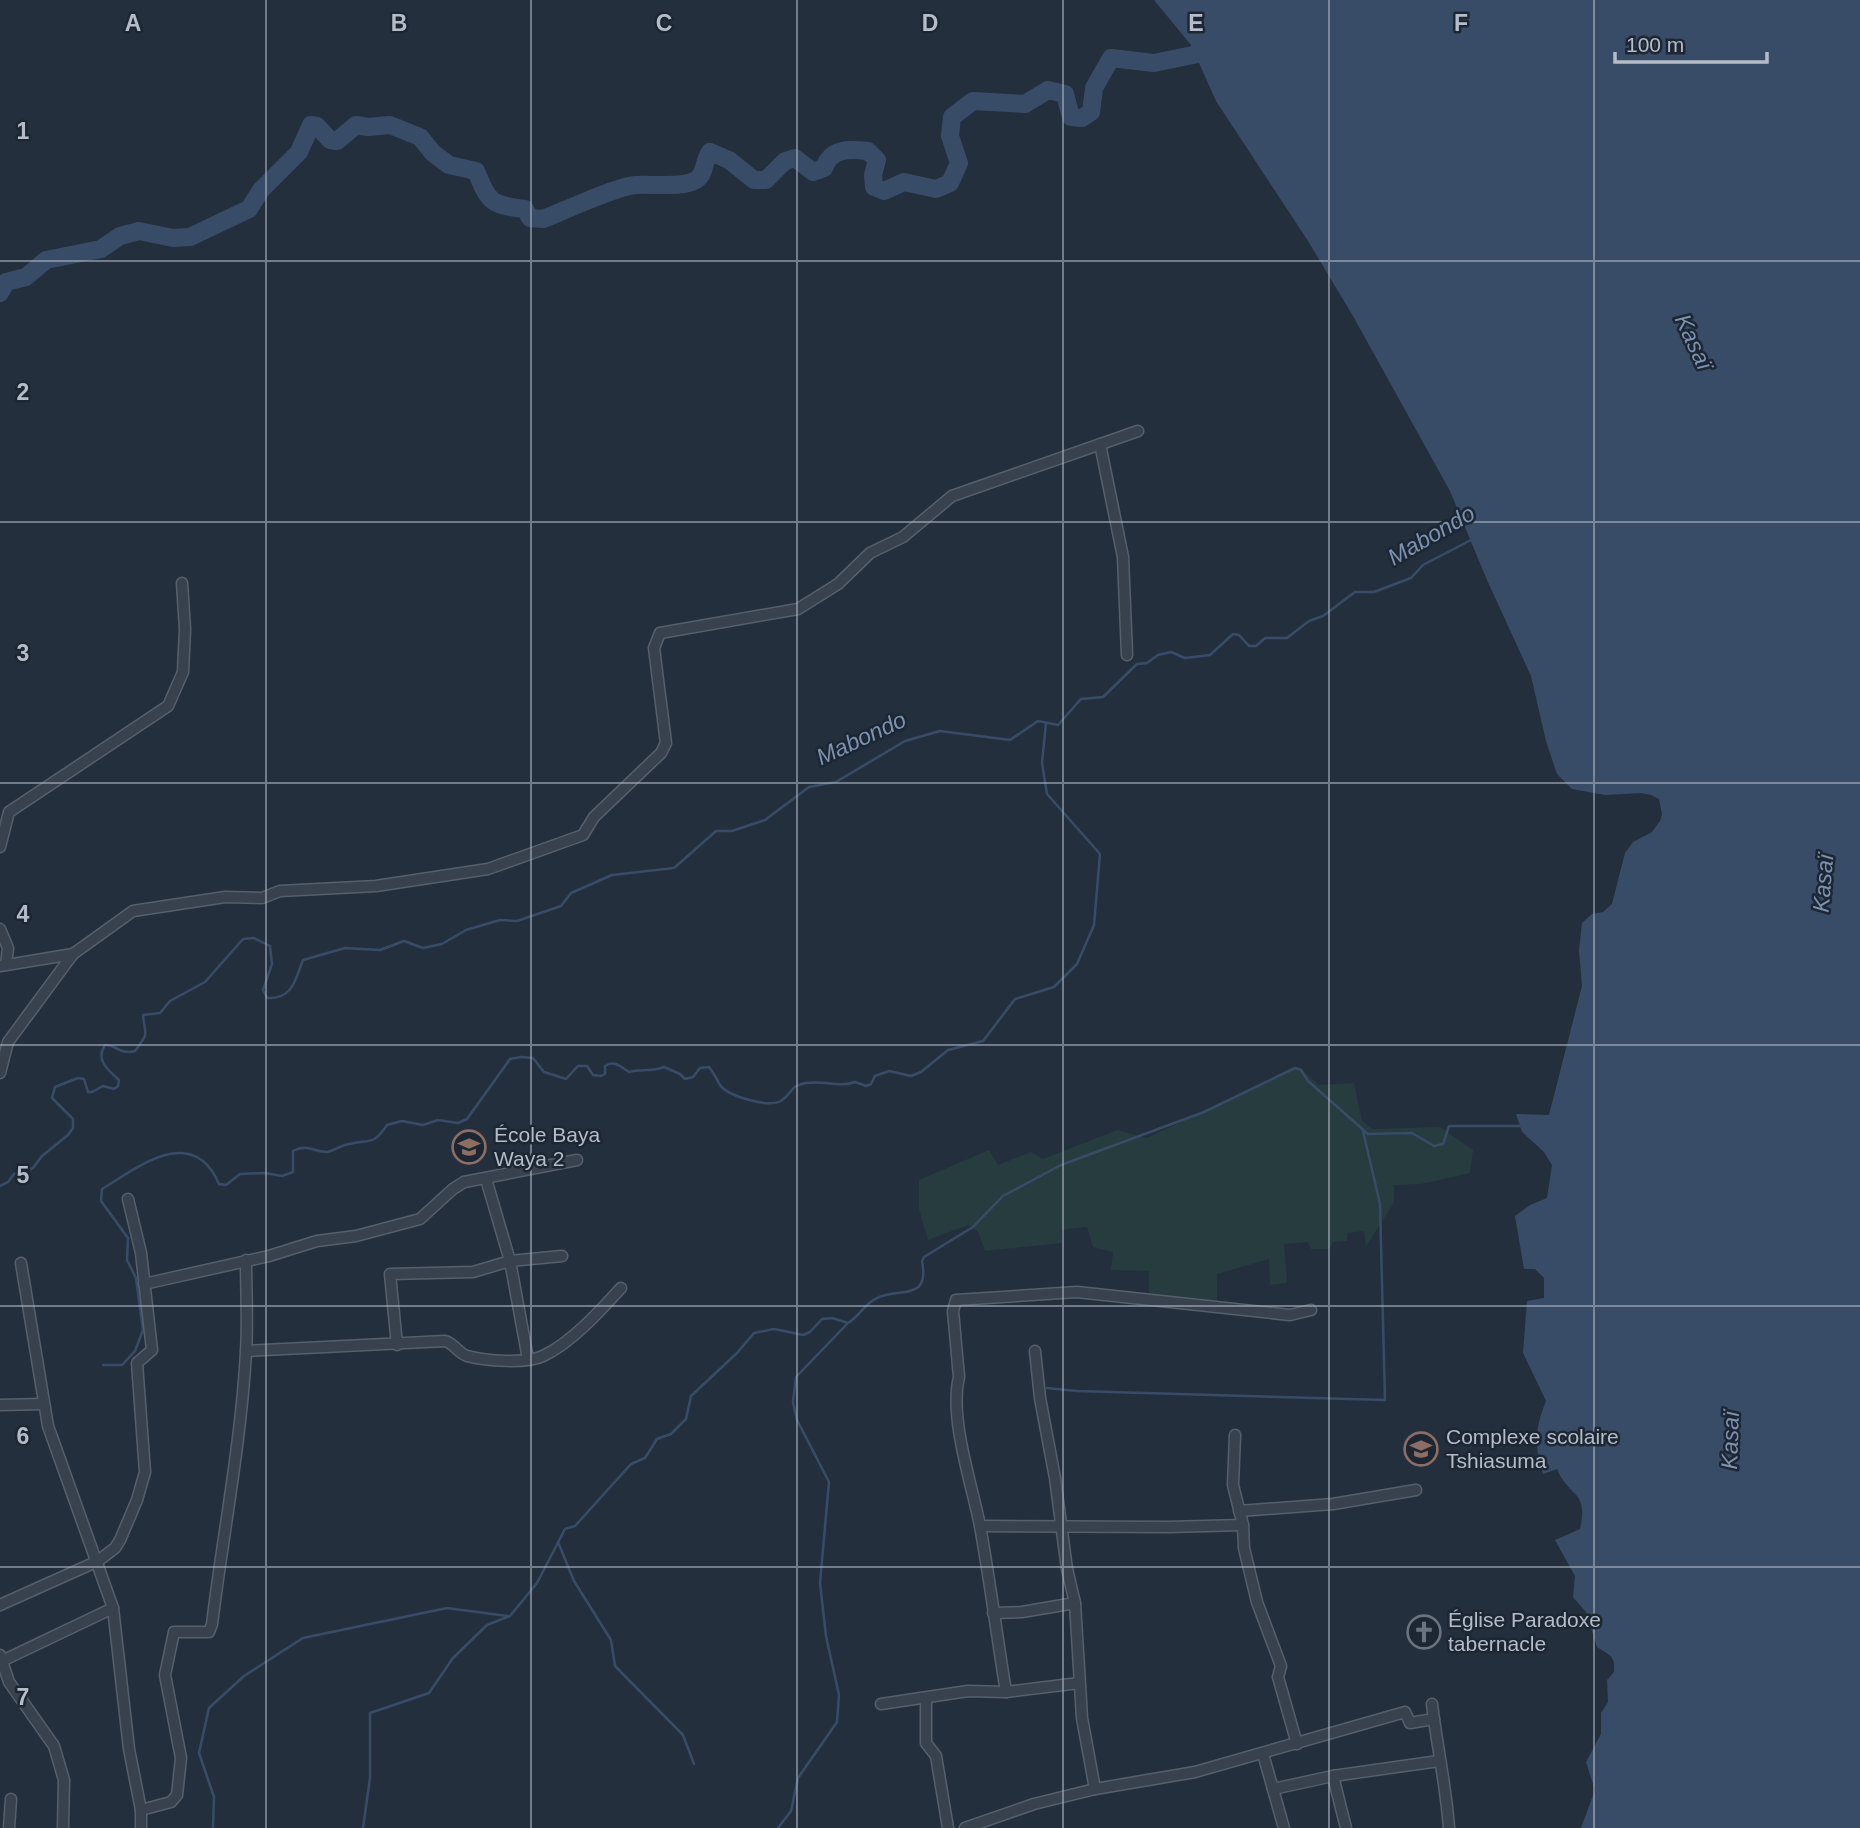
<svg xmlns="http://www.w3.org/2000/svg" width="1860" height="1828" viewBox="0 0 1860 1828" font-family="Arial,sans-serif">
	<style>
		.green { fill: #263c3f }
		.water { fill: #394c67 }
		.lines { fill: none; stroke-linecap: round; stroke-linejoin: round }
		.stream { stroke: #394c67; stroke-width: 2.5 }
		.river { stroke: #394c67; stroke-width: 18 }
		.minor-casing { stroke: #565f6c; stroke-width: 13 }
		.minor { stroke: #38414e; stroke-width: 10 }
		.grid { fill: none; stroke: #b4bcc9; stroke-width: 2; stroke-opacity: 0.55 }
		.labels { text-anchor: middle; stroke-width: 5; stroke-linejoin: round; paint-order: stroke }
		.poi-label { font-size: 21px; fill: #b4bcc9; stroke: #1d2633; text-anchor: start }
		.water-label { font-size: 23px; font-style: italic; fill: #7c92b1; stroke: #1d2633 }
		.grid-label { font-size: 23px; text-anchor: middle; font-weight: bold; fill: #b4bcc9; stroke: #1d2633; stroke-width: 5; stroke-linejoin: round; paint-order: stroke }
	</style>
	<rect width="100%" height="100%" fill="#242f3e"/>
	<path class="green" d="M 1299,1067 L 1319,1085 L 1354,1083 L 1362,1121 L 1373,1129 L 1440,1127 L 1473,1150 L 1470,1173 L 1421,1184 L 1394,1185 L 1394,1203 L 1366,1246 L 1364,1231 L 1347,1233 L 1347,1241 L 1333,1242 L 1330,1249 L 1311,1249 L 1308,1242 L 1284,1244 L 1287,1283 L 1270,1285 L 1269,1259 L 1217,1274 L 1217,1304 L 1149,1296 L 1149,1271 L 1111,1270 L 1113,1252 L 1093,1247 L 1087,1227 L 1061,1230 L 1062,1243 L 985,1251 L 978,1232 L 968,1225 L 928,1240 L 919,1209 L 919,1180 L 989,1150 L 998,1165 L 1031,1152 L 1043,1159 L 1117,1130 L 1147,1138 Z"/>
	<path class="water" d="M 1154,0 L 1860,0 L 1860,1828 L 1581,1828 L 1595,1790 L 1586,1762 L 1601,1734 L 1601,1713 L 1608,1702 L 1607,1680 L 1614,1672 L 1614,1662 L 1611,1656 L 1597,1647 L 1586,1612 L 1573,1597 L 1575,1576 L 1555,1540 L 1580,1529 C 1589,1490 1569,1498 1557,1469 L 1543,1474 C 1534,1446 1535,1428 1546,1401 L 1523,1353 L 1527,1301 L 1544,1298 L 1544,1278 L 1535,1269 L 1524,1269 L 1515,1216 L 1530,1205 L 1547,1198 L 1552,1165 L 1544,1152 L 1522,1132 L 1516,1114 L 1549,1115 L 1582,986 L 1579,950 L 1582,923 L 1592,914 L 1603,912 L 1612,904 L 1625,853 L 1633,842 L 1652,832 L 1660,821 L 1662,814 L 1659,799 L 1651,795 L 1641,793 L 1605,795 L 1572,789 L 1557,774 L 1546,741 L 1531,676 L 1487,580 L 1450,491 L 1353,316 L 1308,241 L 1216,101 L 1191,45 Z"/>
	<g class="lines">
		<g class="stream">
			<path d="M 0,1186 L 8,1182 L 14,1174 L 33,1168 L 42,1156 L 68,1135 L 73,1128 L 73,1119 L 52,1098 L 55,1087 L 78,1078 L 84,1079 L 88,1092 L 92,1092 L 103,1086 L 114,1089 L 118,1086 L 119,1080 C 108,1070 95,1060 105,1045 C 117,1045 120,1055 135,1051 C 150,1031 145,1036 143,1015 L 160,1013 L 170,1001 L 205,982 L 243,939 L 254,938 L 270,946 L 272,964 L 263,990 L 267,998 C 293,999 295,980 303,960 L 345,948 L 380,950 L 404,941 L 423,948 L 442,944 L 466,930 L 500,920 L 517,921 L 561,906 L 571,893 L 612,875 L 674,868 L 716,831 L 732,831 L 765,820 L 809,787 L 836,782 L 905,741 L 940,731 L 1010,740 L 1038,721 L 1058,725 L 1081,699 L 1103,697 L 1137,664 L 1147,663 L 1158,655 L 1171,652 L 1185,658 L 1210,655 L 1233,634 L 1239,635 L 1249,646 L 1256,646 L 1265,638 L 1287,638 L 1309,621 L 1323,616 L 1355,592 L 1374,592 L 1411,578 L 1423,565 L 1471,540"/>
			<path d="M 103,1365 L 122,1365 L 135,1351 L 143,1330 L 136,1278 L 127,1260 L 128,1238 L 101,1201 L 102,1189 C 138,1167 193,1123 219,1184 L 226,1185 L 240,1174 L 265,1173 L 282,1176 L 293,1172 L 293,1151 C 309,1143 312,1152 327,1152 C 334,1151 341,1145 349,1144 C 370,1139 373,1146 387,1125 L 402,1121 L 423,1125 L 438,1120 L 458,1123 L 467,1119 L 510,1059 L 521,1057 L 533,1058 L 544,1072 L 566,1079 L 578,1066 L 587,1066 L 593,1075 L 601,1076 L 605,1074 L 605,1066 C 614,1060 620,1066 629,1072 C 642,1069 651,1072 664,1067 L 680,1074 L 685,1079 L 693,1077 L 700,1068 L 709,1067 C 714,1073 716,1078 720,1085 C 727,1096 769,1108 781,1101 C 793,1093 789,1086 806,1083 C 822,1080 841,1088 855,1082 L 866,1086 L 871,1084 L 875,1076 L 889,1071 L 911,1076 L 921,1072 L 948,1050 L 983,1041 L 1015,999 L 1054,987 L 1077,964 L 1094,925 L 1100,854 L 1047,794 L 1042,763 L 1046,723"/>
			<path d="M 1047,1388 L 1077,1391 L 1385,1400 L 1380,1204 L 1363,1131"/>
			<path d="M 558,1542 L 574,1581 L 611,1640 L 615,1666 L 683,1735 L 694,1764"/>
			<path d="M 213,1828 L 214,1797 L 199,1753 L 209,1708 L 244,1676 L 303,1638 L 447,1608 L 507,1616"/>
			<path d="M 363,1828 L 370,1778 L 370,1713 L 429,1693 L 453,1658 L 487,1625 L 510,1616 L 537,1583 L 565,1529 L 575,1526 L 631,1464 L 645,1458 L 657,1439 L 671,1434 L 686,1419 L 691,1396 L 737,1353 L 754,1333 L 774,1329 L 803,1335 L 810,1332 L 822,1319 L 832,1318 L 848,1323 C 859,1317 865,1303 877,1298 C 900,1287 930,1302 922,1261 L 924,1257 L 973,1227 L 1003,1196 L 1061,1165 L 1204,1112 L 1295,1068 L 1301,1070 L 1308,1081 L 1368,1134 L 1412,1133 L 1434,1146 L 1443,1144 L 1449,1126 L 1523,1126"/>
			<path d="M 778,1828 L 791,1811 L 798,1778 L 837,1722 L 839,1695 L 826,1636 L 820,1583 L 829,1482 L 797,1420 L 793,1402 L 796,1377 L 847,1324"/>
		</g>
		<path class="river" d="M 0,293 L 6,282 L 26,277 L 46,260 L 101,249 L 120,236 L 139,231 L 173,238 L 190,237 L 249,209 L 261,190 L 299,152 L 311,125 L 317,126 L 330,140 L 337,141 L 356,125 L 368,127 L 390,125 L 420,137 L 433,153 L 449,165 L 476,171 C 489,202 490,205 525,209 L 530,218 L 543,219 C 564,211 617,186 636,185 C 651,184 684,188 696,180 C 706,174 703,161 710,152 L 729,160 L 754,180 L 766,180 L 785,161 L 795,158 L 813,172 L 824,168 C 831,148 849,149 868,151 L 877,160 L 873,175 L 874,187 L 884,191 L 904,182 L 936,189 L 950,183 L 959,163 L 950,136 L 952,117 L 973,101 L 1025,104 L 1048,90 L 1065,94 L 1071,117 L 1082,118 L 1091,112 L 1094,88 L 1111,58 L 1154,63 L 1217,50"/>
		<defs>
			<g id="minor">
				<path d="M 1100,444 L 1123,557 L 1127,655"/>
				<path d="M 0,847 L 9,812 L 168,706 L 183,672 L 185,629 L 182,583"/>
				<path d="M 0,929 L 8,948 L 6,965"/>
				<path d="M 0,966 L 73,954"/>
				<path d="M 0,1073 L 8,1042 L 73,954 L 133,911 L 225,897 L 262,898 L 280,891 L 376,886 L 488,869 L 583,835 L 594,817 L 661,753 L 666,743 L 654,648 L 660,633 L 798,609 L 838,584 L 870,553 L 903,537 L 952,496 L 1138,431"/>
				<path d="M 486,1179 L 510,1261 L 528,1359"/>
				<path d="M 21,1263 L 48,1426 L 113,1608 L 129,1749 L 141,1810 L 141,1828"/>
				<path d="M 144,1284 L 269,1256 L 317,1241 L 356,1236 L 420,1219 L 453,1189 L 464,1182 L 577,1160"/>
				<path d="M 397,1345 L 390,1274 L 473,1272 L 510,1261 L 562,1256"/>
				<path d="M 246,1351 L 445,1341 C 455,1344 458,1353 467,1356 C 486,1361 526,1364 543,1356 C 571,1343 600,1311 621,1288"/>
				<path d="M 1035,1351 L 1040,1398 L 1055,1478 L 1067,1569 L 1075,1603 L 1082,1718 L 1095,1789"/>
				<path d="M 0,1405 L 43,1404"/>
				<path d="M 1235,1435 L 1233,1485 L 1243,1525 L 1244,1548 L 1257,1602 L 1281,1666 L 1278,1677 L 1297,1744"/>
				<path d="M 1239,1511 L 1333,1504 L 1416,1490"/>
				<path d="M 980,1526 L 1168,1527 L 1243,1525"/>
				<path d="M 0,1605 L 98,1561 L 115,1548 L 120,1540 L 137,1500 L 145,1472 L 137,1363 L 152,1350 L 141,1253 L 128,1199"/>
				<path d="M 993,1613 L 1022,1612 L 1075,1603"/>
				<path d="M 0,1655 L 9,1682 L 54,1746 L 64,1780 L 63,1828"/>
				<path d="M 2,1661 L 113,1608"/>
				<path d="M 1006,1692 C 997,1637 990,1581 980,1526 C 972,1484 949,1419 959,1377 L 953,1311 L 956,1300 L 1077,1292 L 1290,1315 L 1311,1310"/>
				<path d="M 926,1698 L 926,1743 L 936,1756 L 948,1828"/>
				<path d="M 881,1704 L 968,1691 L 1006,1692 L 1079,1683"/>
				<path d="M 1432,1704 C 1437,1746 1446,1786 1449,1828"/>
				<path d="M 1263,1754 L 1284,1828"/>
				<path d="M 1333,1776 L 1346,1828"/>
				<path d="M 1273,1789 L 1333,1776 L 1439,1761"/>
				<path d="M 141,1810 L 171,1802 L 177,1795 L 181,1758 L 165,1675 L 174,1632 L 209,1632 L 212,1624 C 223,1534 241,1443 246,1352 C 248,1321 246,1290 246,1260"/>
				<path d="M 9,1828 L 11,1799"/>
				<path d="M 965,1828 L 1034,1804 L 1095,1789 L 1195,1772 L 1405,1712 L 1410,1723 L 1434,1719"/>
			</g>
		</defs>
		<use href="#minor" class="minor-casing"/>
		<use href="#minor" class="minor"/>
	</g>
	<path class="grid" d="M 266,0 L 266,1828M 531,0 L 531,1828M 797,0 L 797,1828M 1063,0 L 1063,1828M 1329,0 L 1329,1828M 1594,0 L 1594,1828M 0,261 L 1860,261M 0,522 L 1860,522M 0,783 L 1860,783M 0,1045 L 1860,1045M 0,1306 L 1860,1306M 0,1567 L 1860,1567"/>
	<defs>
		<symbol id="school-ring" viewBox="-11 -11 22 22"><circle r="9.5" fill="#1d2633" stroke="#8d6e63" stroke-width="1.5"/><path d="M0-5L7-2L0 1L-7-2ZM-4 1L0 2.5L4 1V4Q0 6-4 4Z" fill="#8d6e63"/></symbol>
		<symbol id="church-ring" viewBox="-11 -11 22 22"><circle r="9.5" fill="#1d2633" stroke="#6b7280" stroke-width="1.5"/><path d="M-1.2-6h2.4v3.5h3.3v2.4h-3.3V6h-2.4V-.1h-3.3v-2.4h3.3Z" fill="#6b7280"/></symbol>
	</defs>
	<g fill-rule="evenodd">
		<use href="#school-ring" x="450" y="1128" width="38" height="38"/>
		<use href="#school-ring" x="1402" y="1430" width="38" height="38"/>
		<use href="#church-ring" x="1405" y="1613" width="38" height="38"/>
	</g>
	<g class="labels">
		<g class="poi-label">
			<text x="494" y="1142">École Baya<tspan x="494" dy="24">Waya 2</tspan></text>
			<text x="1446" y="1444">Complexe scolaire<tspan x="1446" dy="24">Tshiasuma</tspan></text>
			<text x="1448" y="1627">Église Paradoxe<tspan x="1448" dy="24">tabernacle</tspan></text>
		</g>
		<g class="water-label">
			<text transform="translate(1694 342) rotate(65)" y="8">Kasaï</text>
			<text transform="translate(1431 535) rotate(-30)" y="8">Mabondo</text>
			<text transform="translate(861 738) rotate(-25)" y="8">Mabondo</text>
			<text transform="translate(1823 883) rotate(-85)" y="8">Kasaï</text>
			<text transform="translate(1730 1440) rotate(-88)" y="8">Kasaï</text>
		</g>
	</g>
	<g class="grid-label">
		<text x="133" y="31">A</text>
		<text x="399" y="31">B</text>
		<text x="664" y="31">C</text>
		<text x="930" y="31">D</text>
		<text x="1196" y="31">E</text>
		<text x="1461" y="31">F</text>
		<text x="23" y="139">1</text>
		<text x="23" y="400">2</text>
		<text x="23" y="661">3</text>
		<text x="23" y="922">4</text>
		<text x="23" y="1183">5</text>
		<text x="23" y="1444">6</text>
		<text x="23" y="1705">7</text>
	</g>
	<path d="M1615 52v10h152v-10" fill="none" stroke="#b4bcc9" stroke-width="3.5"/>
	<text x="1626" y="52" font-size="21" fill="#b4bcc9" stroke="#1d2633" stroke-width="5" paint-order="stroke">100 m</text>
</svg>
